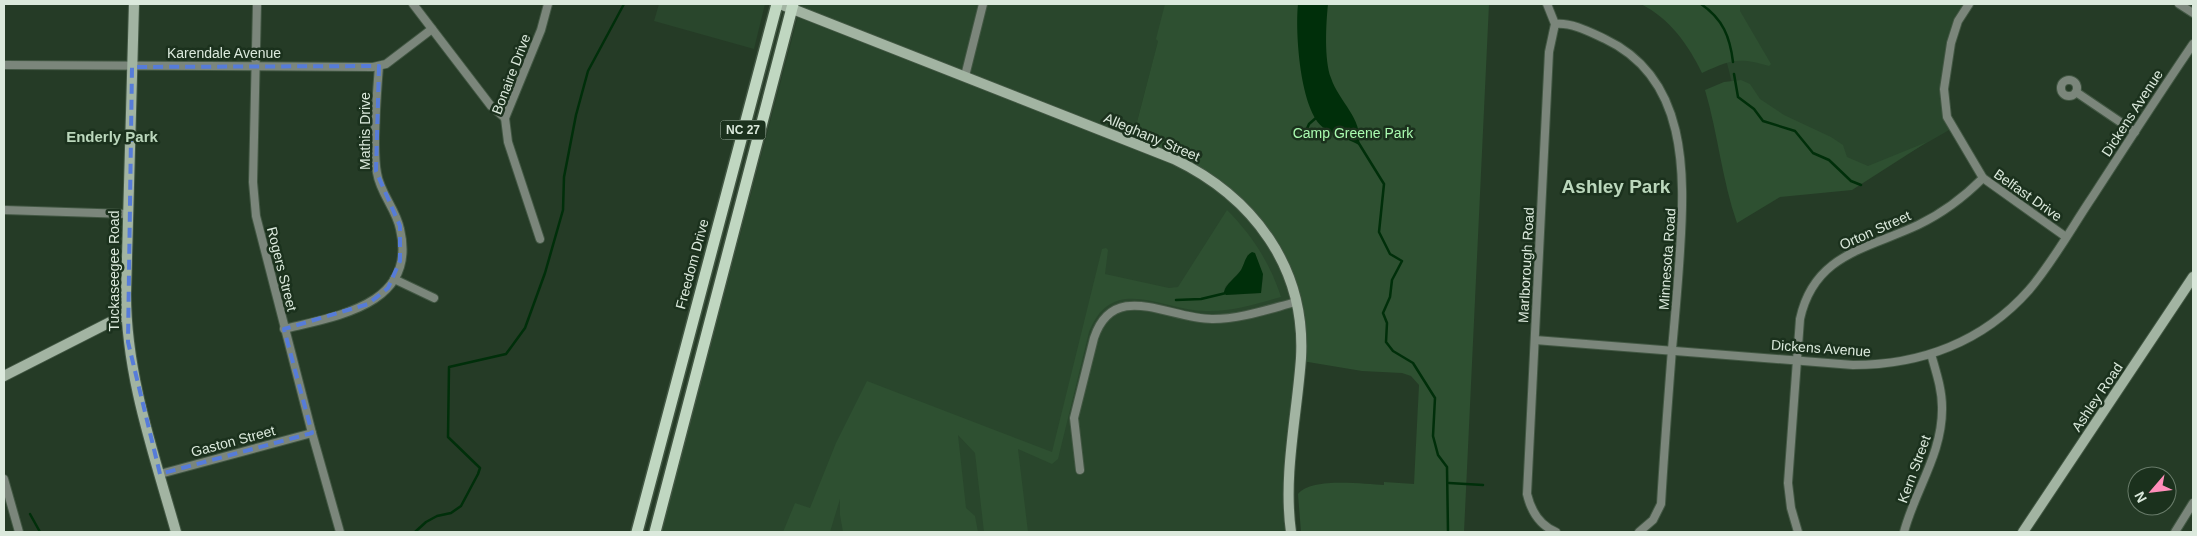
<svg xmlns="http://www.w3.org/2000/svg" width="2197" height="536" viewBox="0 0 2197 536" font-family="Helvetica,sans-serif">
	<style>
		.built { fill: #29462c }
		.green { fill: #2e5031; fill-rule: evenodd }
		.water { fill: #002f0a }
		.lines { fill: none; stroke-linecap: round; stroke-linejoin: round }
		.stream { stroke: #002f0a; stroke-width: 2.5 }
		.street-casing { stroke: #425743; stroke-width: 10 }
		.secondary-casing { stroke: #425743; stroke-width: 12 }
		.primary-casing { stroke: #425743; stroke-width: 14 }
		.street { stroke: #7b867b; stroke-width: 8 }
		.secondary { stroke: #a2b4a2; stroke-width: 10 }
		.primary { stroke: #c0d7c1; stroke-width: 11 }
		.marked { fill: none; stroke: #567cd9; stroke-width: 4; stroke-dasharray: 10 6; stroke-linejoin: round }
		.labels { text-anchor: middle; stroke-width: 5; stroke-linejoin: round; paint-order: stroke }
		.shield { fill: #1b311d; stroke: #a1b2a3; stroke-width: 1 }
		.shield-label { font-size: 12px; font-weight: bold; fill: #dbe9dc }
		.street-label { font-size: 14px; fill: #dbe9dc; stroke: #1b311d }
		.park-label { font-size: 14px; fill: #aafbb0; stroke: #1b311d }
		.neighbourhood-label { font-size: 15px; font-weight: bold; fill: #bbd7bc; stroke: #1b311d }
		.district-label { font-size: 19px; font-weight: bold; fill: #bbd7bc; stroke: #1b311d }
	</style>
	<rect width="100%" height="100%" fill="#253b26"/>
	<g class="built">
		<path d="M 659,4 L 765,4 L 754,49 L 654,21 Z"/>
		<path d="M 801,4 L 1168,4 L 1132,141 L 800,8 Z"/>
		<path d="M 1712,4 L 1967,4 L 1941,85 L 1941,101 L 1945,118 L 1951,129 L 1851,186 L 1751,158 Z"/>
		<path d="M 799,12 L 1172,160 L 1236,199 L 1280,260 L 1300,334 L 1290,532 L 662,532 Z"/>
	</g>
	<g class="green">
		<path d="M 1165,4 L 1489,4 L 1464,532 L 1301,532 L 1298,494 C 1311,477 1363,484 1384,485 L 1384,482 L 1414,484 L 1419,385 L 1411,376 L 1402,373 L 1362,371 L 1302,361 L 1288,275 L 1234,195 L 1132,141 L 1158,41 L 1156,39 Z"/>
		<path d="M 1641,4 L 1740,4 L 1740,11 L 1771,64 L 1769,66 C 1738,57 1731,60 1702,73 C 1688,44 1670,19 1641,4 Z"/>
		<path d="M 1741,80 L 1750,84 L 1760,99 L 1784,115 L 1831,137 L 1843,145 L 1847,157 L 1868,166 L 1927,142 L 1852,190 L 1780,197 L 1737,223 C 1722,180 1718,134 1705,90 L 1724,82 Z"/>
		<path d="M 1227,210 C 1252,235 1270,263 1281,297 C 1256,304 1231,312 1206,311 C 1161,310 1112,273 1089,332 L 1058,459 L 1052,464 L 1018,449 L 1028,532 L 984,532 L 975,453 L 958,435 L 966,508 L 975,516 L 978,532 L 843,532 L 840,515 L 840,499 L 830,532 L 783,532 L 795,503 L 810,508 L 836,443 L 867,381 L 1052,452 L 1102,249 L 1106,248 L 1108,250 L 1105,274 L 1169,288 L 1178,287 ZM 1248,254 L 1263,278 L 1261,293 L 1226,295 L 1224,292 L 1225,287 L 1242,269 Z"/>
	</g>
	<g class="water">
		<path d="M 1298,4 L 1328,4 C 1326,23 1324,60 1331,78 C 1339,102 1363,118 1359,145 C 1348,139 1334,135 1324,128 C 1300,112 1295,32 1298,4 Z"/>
		<path d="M 1252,252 L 1255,253 L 1263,274 L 1261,293 L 1226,295 L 1224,292 C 1226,283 1236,278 1241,270 C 1245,263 1245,256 1252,252 Z"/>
	</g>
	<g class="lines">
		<g class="stream">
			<path d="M 1701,4 C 1723,19 1730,37 1733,62"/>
			<path d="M 1734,74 L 1738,97 L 1754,109 L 1763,121 L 1795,131 L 1813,153 L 1829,160 L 1851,181 L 1861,185"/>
			<path d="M 1306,131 L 1309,124 L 1317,117"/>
			<path d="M 1358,142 L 1384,184 L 1379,232 L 1390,254 L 1402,261 L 1392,280 L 1390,297 L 1383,313 L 1387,323 L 1386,342 L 1393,351 L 1413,363 L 1435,398 L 1433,436 L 1438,455 L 1447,467 L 1448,532"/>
			<path d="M 1176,300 L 1201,299 L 1226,293"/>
			<path d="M 1449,483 L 1483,485"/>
			<path d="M 30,514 L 40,532"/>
			<path d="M 415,532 L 426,522 L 437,516 L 451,513 L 461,506 L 478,474 L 480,468 L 448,437 L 449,367 L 506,354 L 525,328 L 545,273 L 563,210 L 564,177 L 576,115 L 588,71 L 624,4"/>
		</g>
		<defs>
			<g id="street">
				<path d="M 257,4 L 253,182 L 256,216 L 312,433 L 340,532"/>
				<path d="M 413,4 L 491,106 L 505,118"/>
				<path d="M 1547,4 L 1555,24 L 1549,52 L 1527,494 C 1531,511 1539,525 1556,532"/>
				<path d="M 1969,4 L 1958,21 L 1951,43 L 1944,89 L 1947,117 L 1983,178 L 2066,237"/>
				<path d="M 2179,4 L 2193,13"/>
				<path d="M 1555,24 C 1571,22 1590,32 1605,39 C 1688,78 1685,173 1680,251 C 1678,284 1675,317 1672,349 C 1668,401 1664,453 1661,504 L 1653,520 L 1639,532"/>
				<path d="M 4,65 L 373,67 L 386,64 L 432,29"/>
				<path d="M 965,76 L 983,4"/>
				<circle cx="2069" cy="88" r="8"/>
				<path d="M 2076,92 L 2135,132"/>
				<path d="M 4,210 L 128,214"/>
				<path d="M 540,239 L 508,142 L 505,118 L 541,30 L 548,4"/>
				<path d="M 394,279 L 434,298"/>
				<path d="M 284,329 C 337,316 418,305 400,229 C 396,209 380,193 377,173 C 372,148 377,93 379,66"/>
				<path d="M 1535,340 L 1853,365 C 1921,365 1983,342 2029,290 C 2053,262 2072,227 2093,196 C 2126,145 2159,94 2193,44"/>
				<path d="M 1080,470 L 1074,418 L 1094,338 C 1114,278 1170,320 1213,319 C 1240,319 1269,309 1296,302"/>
				<path d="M 160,474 L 312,433"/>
				<path d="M 4,479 L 19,532"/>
				<path d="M 1798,532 L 1791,508 L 1788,483 L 1800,319 C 1814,254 1867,249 1918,225 C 1943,213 1964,197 1983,178"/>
				<path d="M 1904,532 C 1915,490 1943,453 1942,407 C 1942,389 1936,372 1931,354"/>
				<path d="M 2175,532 L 2193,503"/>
			</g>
			<g id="secondary">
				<path d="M 134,4 L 126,294 C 126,376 154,454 176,532"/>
				<path d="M 780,4 L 1174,159 C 1253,197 1306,267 1301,358 C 1297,415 1283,475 1291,532"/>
				<path d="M 4,376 L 126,314"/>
				<path d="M 2023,532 L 2193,277"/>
			</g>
			<g id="primary">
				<path d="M 637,532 L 777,4"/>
				<path d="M 655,532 L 793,4"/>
			</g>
		</defs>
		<use href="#street" class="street-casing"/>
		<use href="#secondary" class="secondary-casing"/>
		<use href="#primary" class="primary-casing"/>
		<use href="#street" class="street"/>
		<use href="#secondary" class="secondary"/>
		<use href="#primary" class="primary"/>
	</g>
	<path class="marked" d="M 379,66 L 376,171 L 400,226 L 400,261 L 388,288 L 368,304 L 284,329 L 312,433 L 160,474 L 128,342 L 132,67 Z"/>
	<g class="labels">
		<rect class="shield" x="720.5" y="120.5" width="45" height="19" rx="4"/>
		<g class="shield-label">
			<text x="743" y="134">NC 27</text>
		</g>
		<g class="street-label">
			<text x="224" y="58">Karendale Avenue</text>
			<text transform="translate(511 74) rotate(-69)" y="5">Bonaire Drive</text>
			<text transform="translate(2132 113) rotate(-57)" y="5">Dickens Avenue</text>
			<text transform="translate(365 131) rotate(-90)" y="5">Mathis Drive</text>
			<text transform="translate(1152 137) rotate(23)" y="5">Alleghany Street</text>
			<text transform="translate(2028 195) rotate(35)" y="5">Belfast Drive</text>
			<text transform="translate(1875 230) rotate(-24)" y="5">Orton Street</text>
			<text transform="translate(1667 259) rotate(-86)" y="5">Minnesota Road</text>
			<text transform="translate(692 264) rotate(-75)" y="5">Freedom Drive</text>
			<text transform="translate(1526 265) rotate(-87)" y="5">Marlborough Road</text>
			<text transform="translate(282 269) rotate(76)" y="5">Rogers Street</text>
			<text transform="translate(114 271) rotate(-90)" y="5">Tuckaseegee Road</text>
			<text transform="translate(1821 348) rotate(4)" y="5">Dickens Avenue</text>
			<text transform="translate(2097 397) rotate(-56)" y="5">Ashley Road</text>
			<text transform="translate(233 441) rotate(-15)" y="5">Gaston Street</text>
			<text transform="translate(1914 469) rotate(-70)" y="5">Kern Street</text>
		</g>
		<g class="park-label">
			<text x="1353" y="138">Camp Greene Park</text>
		</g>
		<g class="neighbourhood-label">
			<text x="112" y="142">Enderly Park</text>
		</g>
		<g class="district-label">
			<text x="1616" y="193">Ashley Park</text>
		</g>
	</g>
	<rect width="2197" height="536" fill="none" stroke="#dbe9dc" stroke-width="10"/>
	<g transform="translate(2152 491) rotate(242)"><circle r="24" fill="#1b311d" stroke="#687b69"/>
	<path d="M0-4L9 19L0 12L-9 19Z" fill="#ff8eba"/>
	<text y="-8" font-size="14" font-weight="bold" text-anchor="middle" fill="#dbe9dc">N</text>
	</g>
</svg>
